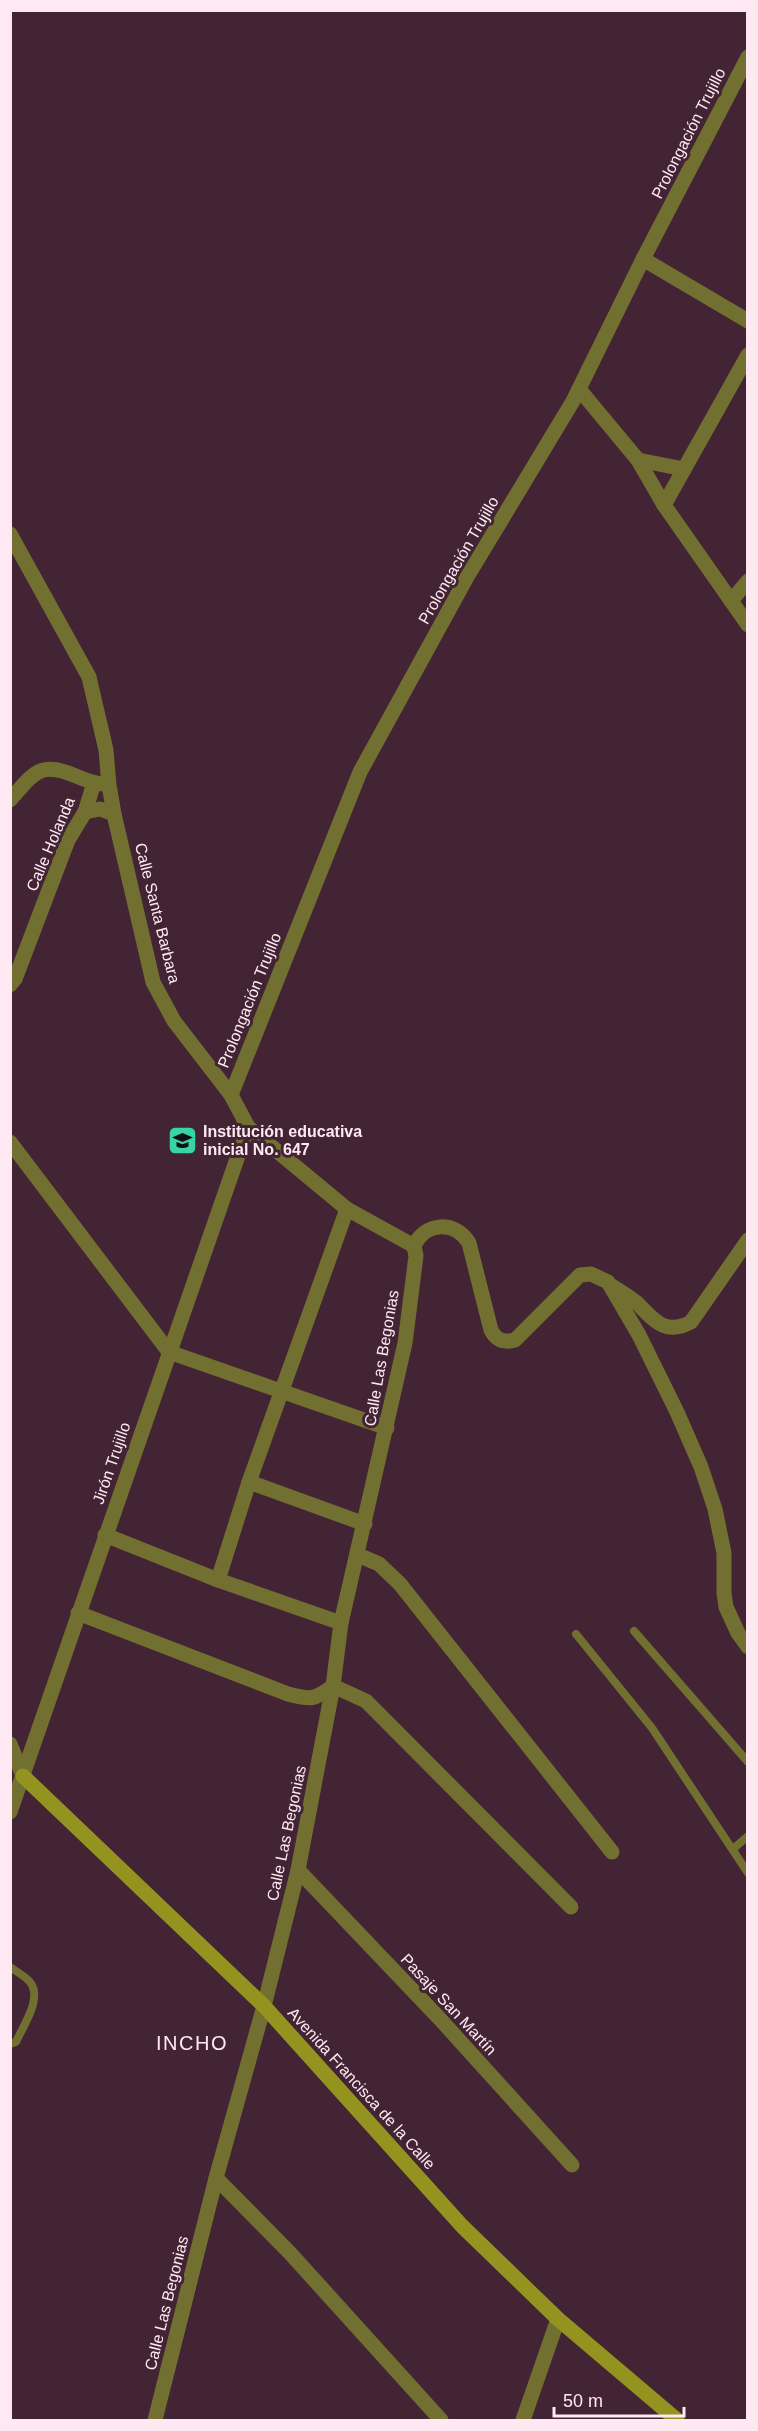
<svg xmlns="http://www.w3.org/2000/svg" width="758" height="2431" viewBox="0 0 758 2431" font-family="Arial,sans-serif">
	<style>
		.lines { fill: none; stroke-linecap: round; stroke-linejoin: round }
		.service { stroke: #717030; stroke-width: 8 }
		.minor { stroke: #717030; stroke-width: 15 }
		.tertiary { stroke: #717030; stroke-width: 15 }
		.secondary { stroke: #95931f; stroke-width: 15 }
		.labels { text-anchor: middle; stroke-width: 6; stroke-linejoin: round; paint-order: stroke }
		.street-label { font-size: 16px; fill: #fee9f2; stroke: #432434 }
		.poi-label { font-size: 16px; font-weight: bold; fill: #fee9f2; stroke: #432434; text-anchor: start }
		.quarter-label { font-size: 20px; letter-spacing: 1.5px; fill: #fee9f2; stroke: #432434 }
	</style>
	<rect width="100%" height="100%" fill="#432434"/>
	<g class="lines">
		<g class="service">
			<path d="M 634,1631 L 748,1762"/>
			<path d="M 576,1634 L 652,1728 L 748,1873"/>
			<path d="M 733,1849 L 748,1836"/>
			<path d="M 10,1967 C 17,1972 25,1976 30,1982 C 43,1998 23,2026 16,2042 L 10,2044"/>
		</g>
		<g class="minor">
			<path d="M 643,259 L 748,321"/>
			<path d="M 579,389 L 638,460 L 664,505 L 748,625"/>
			<path d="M 638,460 L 684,469"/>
			<path d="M 664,505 L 748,355"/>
			<path d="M 731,601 L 748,581"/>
			<path d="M 10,800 C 34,773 40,760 76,776 C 85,780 93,783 103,784"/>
			<path d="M 85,812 L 100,809 L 114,814"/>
			<path d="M 10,985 L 15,979 L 68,840 L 85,812 L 94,783"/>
			<path d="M 248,1127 L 347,1209 L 414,1246"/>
			<path d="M 10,1142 L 169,1352 L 387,1428"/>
			<path d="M 414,1246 C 425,1222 455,1220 469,1243 L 491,1330 C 496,1340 504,1343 515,1340 L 580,1275 L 591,1274 L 608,1282 L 639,1335 L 677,1412 L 701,1467 L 715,1509 L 724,1553 L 724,1593 L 726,1607 L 738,1633 L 748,1647"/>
			<path d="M 612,1286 C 620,1291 630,1297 637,1303 C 654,1320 665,1336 691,1322 L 748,1240"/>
			<path d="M 249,1482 L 365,1524"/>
			<path d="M 105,1535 L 218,1580 L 341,1623"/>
			<path d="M 358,1555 L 379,1564 L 400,1584 L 612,1852"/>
			<path d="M 218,1580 L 249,1482 L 347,1209"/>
			<path d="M 78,1613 L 288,1694 C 310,1700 315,1700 333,1686 L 366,1701 L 571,1907"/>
			<path d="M 10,1744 L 23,1776"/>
			<path d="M 298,1870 L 440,2019 L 572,2165"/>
			<path d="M 216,2178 L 290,2253 L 441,2420"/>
			<path d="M 155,2420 L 216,2178 L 264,2006 L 298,1870 L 333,1686 L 341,1623 L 405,1343 L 416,1256 L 414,1246"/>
			<path d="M 523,2420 L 558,2319"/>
		</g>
		<g class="tertiary">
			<path d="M 10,534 L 89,677 L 106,750 L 109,785 L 114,814 L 153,982 L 174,1021 L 231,1095 L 248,1127 L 10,1812"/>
			<path d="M 231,1095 L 360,772 L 467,577 L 573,401 L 643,259 L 748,57"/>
		</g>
		<path class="secondary" d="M 23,1776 L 264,2006 L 462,2226 L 558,2319 L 677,2420"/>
	</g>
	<defs>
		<symbol id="school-square" viewBox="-11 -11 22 22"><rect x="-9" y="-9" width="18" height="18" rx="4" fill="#37d4a6" stroke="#432434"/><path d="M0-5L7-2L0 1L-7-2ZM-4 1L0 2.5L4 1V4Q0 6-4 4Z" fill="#111"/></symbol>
	</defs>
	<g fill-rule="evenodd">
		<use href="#school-square" x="166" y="1124" width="33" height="33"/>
	</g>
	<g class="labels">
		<g class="street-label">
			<text transform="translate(688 133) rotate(-63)" y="6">Prolongación Trujillo</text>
			<text transform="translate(458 560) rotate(-60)" y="6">Prolongación Trujillo</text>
			<text transform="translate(50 844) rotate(-67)" y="6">Calle Holanda</text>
			<text transform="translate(158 913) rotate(76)" y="6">Calle Santa Barbara</text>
			<text transform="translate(249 1000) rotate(-68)" y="6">Prolongación Trujillo</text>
			<text transform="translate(381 1358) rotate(-80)" y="6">Calle Las Begonias</text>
			<text transform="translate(111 1463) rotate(-71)" y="6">Jirón Trujillo</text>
			<text transform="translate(286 1833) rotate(-78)" y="6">Calle Las Begonias</text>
			<text transform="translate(449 2004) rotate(47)" y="6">Pasaje San Martín</text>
			<text transform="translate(362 2088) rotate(48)" y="6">Avenida Francisca de la Calle</text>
			<text transform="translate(166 2303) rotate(-76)" y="6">Calle Las Begonias</text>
		</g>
		<g class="poi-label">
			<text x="203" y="1137">Institución educativa<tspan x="203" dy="18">inicial No. 647</tspan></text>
		</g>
		<g class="quarter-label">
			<text x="192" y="2050">INCHO</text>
		</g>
	</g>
	<rect width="758" height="2431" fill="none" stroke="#fee9f2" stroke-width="24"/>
	<path d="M554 2407v9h130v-9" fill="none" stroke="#fee9f2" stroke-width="3"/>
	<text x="563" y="2407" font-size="18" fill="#fee9f2" stroke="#432434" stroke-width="4.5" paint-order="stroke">50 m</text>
</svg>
